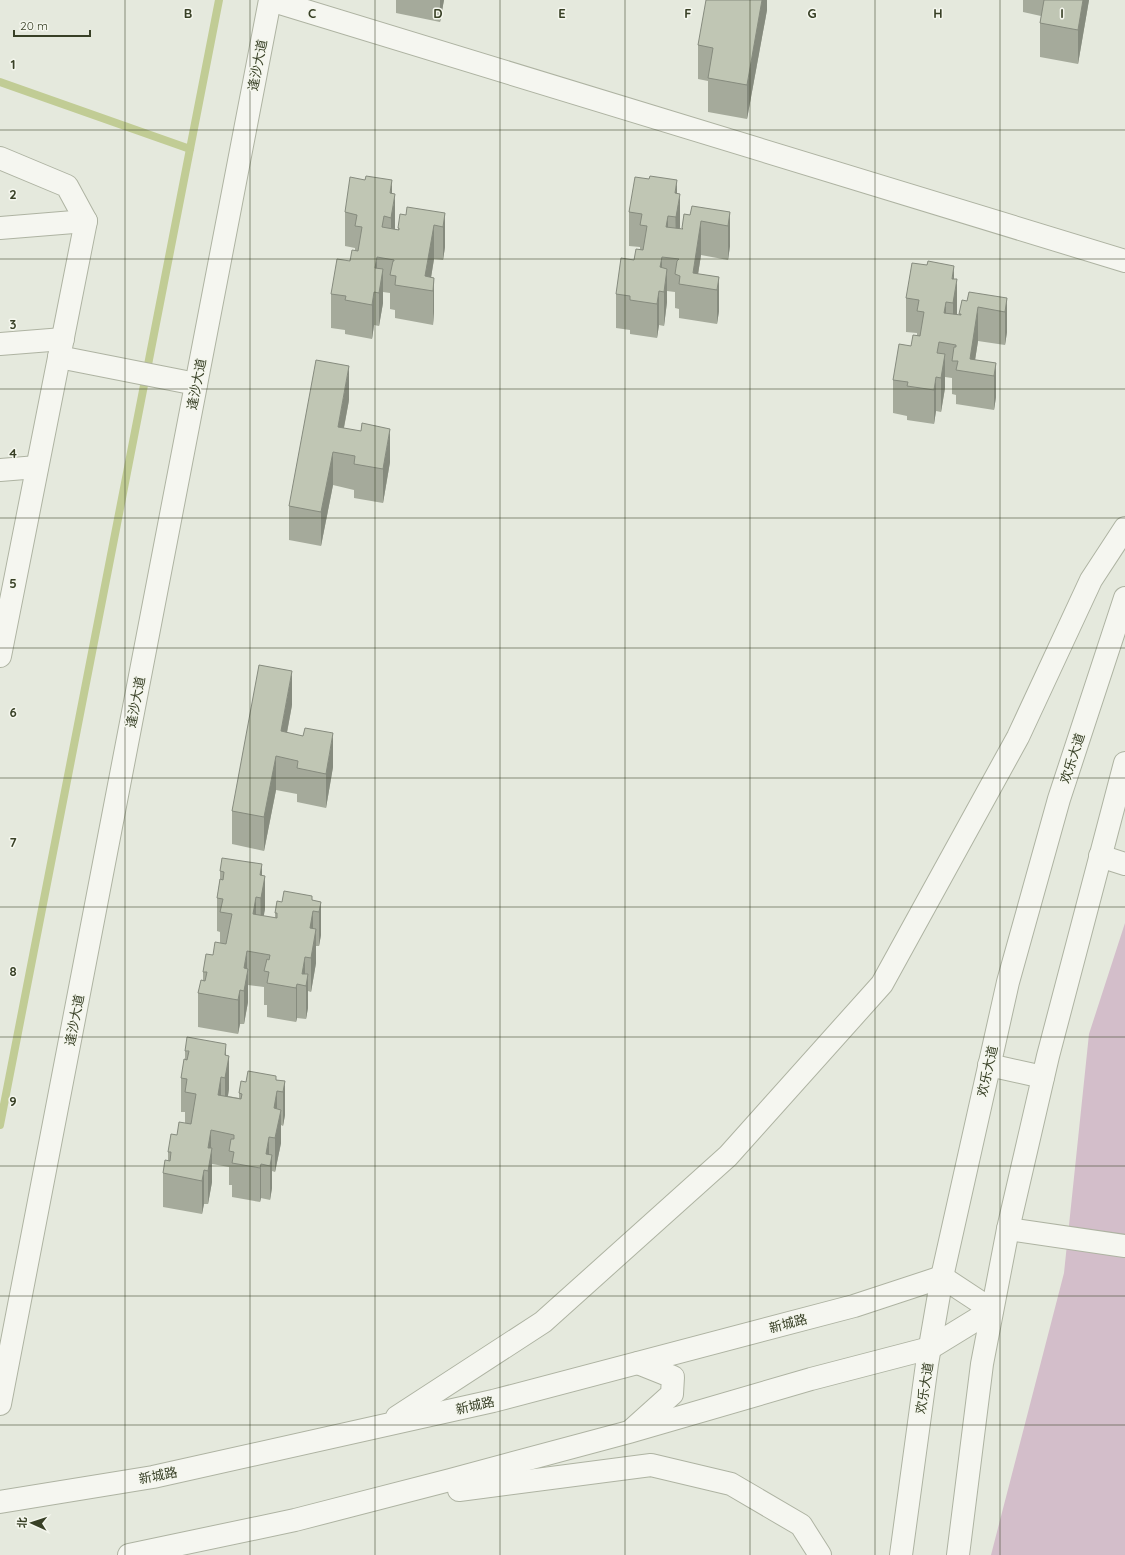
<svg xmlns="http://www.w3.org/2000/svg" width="1125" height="1555" viewBox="0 0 1125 1555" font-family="Quicksand,'Noto Sans SC',sans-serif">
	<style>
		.green { fill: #d3beca }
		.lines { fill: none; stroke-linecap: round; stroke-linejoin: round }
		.stream { stroke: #c1cc95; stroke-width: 8 }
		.minor-casing { stroke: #aeb3a2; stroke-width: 24 }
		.minor { stroke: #f5f6f0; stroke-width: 22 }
		.wall { fill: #a5aa9b }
		.shaded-wall { fill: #868b7e }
		.building { fill: #c0c6b4; stroke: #868b7e }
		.grid { fill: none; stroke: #384026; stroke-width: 1; stroke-opacity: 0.55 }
		.labels { text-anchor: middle; stroke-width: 3; stroke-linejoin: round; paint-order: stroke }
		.street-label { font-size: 13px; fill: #384026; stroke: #f4f6ed }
		.grid-label { font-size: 13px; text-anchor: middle; font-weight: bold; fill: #384026; stroke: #f4f6ed; stroke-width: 3; stroke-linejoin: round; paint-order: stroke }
	</style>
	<rect width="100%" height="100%" fill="#e5e9dd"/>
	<path class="green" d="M 1125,923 L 1125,1555 L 991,1555 L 1064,1273 L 1089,1034 Z"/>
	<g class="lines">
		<g class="stream">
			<path d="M 0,82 L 190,149"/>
			<path d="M 0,1125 L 219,0"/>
		</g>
		<defs>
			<g id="minor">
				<path d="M 270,0 L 1125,261"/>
				<path d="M 0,158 L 67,186 L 86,221 L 0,656"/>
				<path d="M 0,228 L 86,221"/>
				<path d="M 0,344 L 63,339"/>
				<path d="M 59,357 L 196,384"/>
				<path d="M 0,470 L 37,467"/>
				<path d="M 1100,856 L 1125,864"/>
				<path d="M 989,1065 L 1043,1077"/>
				<path d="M 1008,1229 L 1125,1246"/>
				<path d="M 0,1404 L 270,0"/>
				<path d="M 397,1417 L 543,1322 L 728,1156 L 882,984 L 1018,737 L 1091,580 L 1125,528"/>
				<path d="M 633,1429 L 672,1394 L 673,1377 L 638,1363"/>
				<path d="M 459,1490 L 651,1465 L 731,1484 L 801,1525 L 820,1555"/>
				<path d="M 0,1502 L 153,1477 L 493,1401 L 854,1306 L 942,1277 L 992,1310 L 930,1348 L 811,1379 L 629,1432 L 450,1480 L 295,1520 L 129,1555"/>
				<path d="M 901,1555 L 927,1364 L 942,1277 L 1008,982 L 1059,799 L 1125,598"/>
				<path d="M 958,1555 L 982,1364 L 1008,1229 L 1048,1056 L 1125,763"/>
			</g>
		</defs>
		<use href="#minor" class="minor-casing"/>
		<use href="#minor" class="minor"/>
	</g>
	<g class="wall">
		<path d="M 396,0 L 444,0 L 440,22 L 396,13 Z"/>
		<path d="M 767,0 L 767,10 L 747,119 L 708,112 L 708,81 L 698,79 L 698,45 Z"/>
		<path d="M 1023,0 L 1089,0 L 1078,64 L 1040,57 L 1040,23 L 1041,16 L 1023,12 Z"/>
		<path d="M 649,179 L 677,193 L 680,229 L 682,229 L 684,214 L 690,215 L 730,212 L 730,246 L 728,260 L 701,255 L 698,274 L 719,277 L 719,311 L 717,324 L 679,318 L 679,309 L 675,308 L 675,292 L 667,291 L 667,302 L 664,326 L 659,325 L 657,338 L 630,334 L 630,330 L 616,328 L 616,294 L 640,250 L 640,247 L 629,246 L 629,212 Z"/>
		<path d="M 392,194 L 395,229 L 398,230 L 398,228 L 406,215 L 445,213 L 445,247 L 443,260 L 434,259 L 431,277 L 434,278 L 434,311 L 433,325 L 395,318 L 395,310 L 390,309 L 390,293 L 383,292 L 383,303 L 379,326 L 374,325 L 372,339 L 345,334 L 345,330 L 331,328 L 331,294 L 355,250 L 355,248 L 345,246 L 345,212 Z"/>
		<path d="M 954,279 L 957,315 L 959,315 L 959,314 L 967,301 L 1007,298 L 1007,332 L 1005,345 L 978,341 L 975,360 L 996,363 L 996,397 L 994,410 L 956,404 L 956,395 L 952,394 L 952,378 L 945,377 L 945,388 L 941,412 L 936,411 L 934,424 L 907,420 L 907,416 L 893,413 L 893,380 L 917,336 L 917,333 L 906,332 L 906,298 Z"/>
		<path d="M 349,400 L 344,428 L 390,462 L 383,503 L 354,498 L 354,490 L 333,485 L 321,546 L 289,540 L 289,506 Z"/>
		<path d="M 292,705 L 287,733 L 333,767 L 326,808 L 297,802 L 297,794 L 276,790 L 264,851 L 232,844 L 232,811 Z"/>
		<path d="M 220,871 L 262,875 L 265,909 L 263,916 L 275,918 L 275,913 L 282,902 L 312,900 L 321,902 L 321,935 L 319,946 L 316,946 L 316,963 L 311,992 L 308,991 L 308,1008 L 306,1019 L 297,1018 L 296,1022 L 267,1017 L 267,1005 L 264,1005 L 264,987 L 248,985 L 248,1002 L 244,1024 L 240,1024 L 238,1034 L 198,1027 L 198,993 L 203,981 L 203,972 L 220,943 L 220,932 L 217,931 L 217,898 L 220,879 Z"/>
		<path d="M 185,1051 L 226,1055 L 229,1089 L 228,1096 L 239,1098 L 239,1093 L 246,1082 L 276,1080 L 285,1081 L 285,1115 L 283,1126 L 281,1125 L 281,1143 L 275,1172 L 272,1171 L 272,1188 L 270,1200 L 261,1198 L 260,1202 L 232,1197 L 232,1185 L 229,1185 L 229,1167 L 212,1164 L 212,1182 L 208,1204 L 204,1204 L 202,1214 L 163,1207 L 163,1173 L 168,1161 L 168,1152 L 185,1123 L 185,1112 L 181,1112 L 181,1078 L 185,1059 Z"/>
	</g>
	<g class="shaded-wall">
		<path d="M 440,0 L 444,0 L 440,22 Z"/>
		<path d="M 762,0 L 767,0 L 767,10 L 747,119 L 747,85 Z"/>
		<path d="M 1083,0 L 1089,0 L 1078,64 L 1078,30 Z"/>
		<path d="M 392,180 L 392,213 L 395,194 L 395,228 L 391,252 L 391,218 L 390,193 Z"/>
		<path d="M 677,180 L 677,211 L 680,194 L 680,227 L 676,251 L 675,193 Z"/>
		<path d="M 730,212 L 730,246 L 728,260 L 728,226 Z"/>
		<path d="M 445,213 L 445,247 L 443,260 L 443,227 Z"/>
		<path d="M 668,216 L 668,250 L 666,227 Z"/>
		<path d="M 701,221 L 701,255 L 696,287 L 693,273 Z"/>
		<path d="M 434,225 L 434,259 L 429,290 L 425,276 Z"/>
		<path d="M 377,257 L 377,291 L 375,268 Z"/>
		<path d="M 662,257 L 662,290 L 660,267 Z"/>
		<path d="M 954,266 L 954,296 L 957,279 L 957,313 L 953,337 L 953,303 L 952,279 Z"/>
		<path d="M 383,269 L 383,303 L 379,326 L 379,293 Z"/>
		<path d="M 667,269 L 667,302 L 664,326 L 664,292 Z"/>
		<path d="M 719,277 L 719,311 L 717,324 L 717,290 Z"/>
		<path d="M 434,278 L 434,311 L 433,325 L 433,291 Z"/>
		<path d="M 659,291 L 659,325 L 657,338 L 657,304 Z"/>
		<path d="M 374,292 L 374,325 L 372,339 L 372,305 Z"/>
		<path d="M 1007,298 L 1007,332 L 1005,345 L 1005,312 Z"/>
		<path d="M 946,302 L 946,336 L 944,313 Z"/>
		<path d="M 978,307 L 978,341 L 973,373 L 970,359 Z"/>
		<path d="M 945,354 L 945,388 L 941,412 L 941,378 Z"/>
		<path d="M 996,363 L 996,397 L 994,410 L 994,376 Z"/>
		<path d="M 349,366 L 349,400 L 339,453 L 338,427 Z"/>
		<path d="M 936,377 L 936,411 L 934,424 L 934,390 Z"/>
		<path d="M 390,429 L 390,462 L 383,503 L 383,469 Z"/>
		<path d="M 333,452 L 333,485 L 321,546 L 321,512 Z"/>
		<path d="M 292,671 L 292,705 L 282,758 L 281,731 Z"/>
		<path d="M 333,733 L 333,767 L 326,808 L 326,774 Z"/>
		<path d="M 276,756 L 276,790 L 264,851 L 264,817 Z"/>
		<path d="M 262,864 L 262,888 L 265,876 L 265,909 L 261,932 L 260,875 Z"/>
		<path d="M 312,896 L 312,916 L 313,911 L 313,945 L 310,928 Z"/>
		<path d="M 256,897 L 256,931 L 253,914 Z"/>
		<path d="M 321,902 L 321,935 L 319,946 L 319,912 Z"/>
		<path d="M 316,929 L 316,963 L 311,992 L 311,958 Z"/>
		<path d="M 247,951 L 247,975 L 248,969 L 248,1002 L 244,1024 L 244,968 Z"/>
		<path d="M 305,957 L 305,985 L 302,974 Z"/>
		<path d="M 308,974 L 308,1008 L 306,1019 L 306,986 Z"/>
		<path d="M 297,984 L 297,1018 L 296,1022 L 296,988 Z"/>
		<path d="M 240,990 L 240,1024 L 238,1034 L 238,1000 Z"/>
		<path d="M 226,1044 L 226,1070 L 229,1056 L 229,1089 L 225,1112 L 225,1055 Z"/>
		<path d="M 276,1076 L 276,1096 L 277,1091 L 277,1125 L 274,1108 Z"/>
		<path d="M 221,1077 L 221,1111 L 218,1095 Z"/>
		<path d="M 285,1081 L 285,1115 L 283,1126 L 283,1092 Z"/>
		<path d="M 281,1110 L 281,1143 L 275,1172 L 275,1138 Z"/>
		<path d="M 211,1130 L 211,1155 L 212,1148 L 212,1182 L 208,1204 L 208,1148 Z"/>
		<path d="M 269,1137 L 269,1166 L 266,1154 Z"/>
		<path d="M 272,1155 L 272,1188 L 270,1200 L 270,1166 Z"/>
		<path d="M 261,1164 L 261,1198 L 260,1202 L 260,1168 Z"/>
		<path d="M 204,1170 L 204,1204 L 202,1214 L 202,1181 Z"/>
	</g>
	<g class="building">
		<path d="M 706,0 L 762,0 L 747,85 L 708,78 L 713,48 L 698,45 Z"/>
		<path d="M 1044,0 L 1083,0 L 1078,30 L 1040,23 Z"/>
		<path d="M 366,176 L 392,180 L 390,193 L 395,194 L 391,218 L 384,216 L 382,227 L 399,230 L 399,228 L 398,228 L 400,214 L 406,215 L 407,207 L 445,213 L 443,227 L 434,225 L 425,276 L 434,278 L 433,291 L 395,285 L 396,276 L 390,275 L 393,261 L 394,261 L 394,260 L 377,257 L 375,268 L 383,269 L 379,293 L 374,292 L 372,305 L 345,300 L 346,296 L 331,294 L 337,259 L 350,261 L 352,250 L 358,251 L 362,227 L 355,226 L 357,215 L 345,212 L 350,177 L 365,180 Z"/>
		<path d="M 650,176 L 677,180 L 675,193 L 680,194 L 676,217 L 668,216 L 666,227 L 683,229 L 682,228 L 684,214 L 690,215 L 692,206 L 730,212 L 728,226 L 701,221 L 693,273 L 719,277 L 717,290 L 679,284 L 680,276 L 675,274 L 677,261 L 679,259 L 662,257 L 660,267 L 667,269 L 664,292 L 659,291 L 657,304 L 630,300 L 630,296 L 616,294 L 621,258 L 634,260 L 636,249 L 643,250 L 647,226 L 640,225 L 642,214 L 629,212 L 635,177 L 649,179 Z"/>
		<path d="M 928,261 L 954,266 L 952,279 L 957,279 L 953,303 L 946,302 L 944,313 L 961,315 L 961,314 L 959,314 L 962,300 L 967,301 L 969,292 L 1007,298 L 1005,312 L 978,307 L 970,359 L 996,363 L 994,376 L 956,370 L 958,361 L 952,361 L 954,347 L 956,347 L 956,345 L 939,342 L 937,353 L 945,354 L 941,378 L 936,377 L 934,390 L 907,386 L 908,382 L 893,380 L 899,344 L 911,346 L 913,335 L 920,336 L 924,312 L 917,311 L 919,300 L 906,298 L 912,263 L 927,265 Z"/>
		<path d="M 316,360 L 349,366 L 338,427 L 361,431 L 362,423 L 390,429 L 383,469 L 354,464 L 355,456 L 333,452 L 321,512 L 289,506 Z"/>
		<path d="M 259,665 L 292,671 L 281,731 L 303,736 L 305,728 L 333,733 L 326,774 L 297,768 L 298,761 L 276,756 L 264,817 L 232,811 Z"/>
		<path d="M 222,858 L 262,864 L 260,875 L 265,876 L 261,898 L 256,897 L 253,914 L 277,918 L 277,913 L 275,913 L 277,901 L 282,902 L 284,891 L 312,896 L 312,900 L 321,902 L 319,912 L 313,911 L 310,928 L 316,929 L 311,958 L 305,957 L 302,974 L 308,974 L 306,986 L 297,984 L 296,988 L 267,983 L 269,972 L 264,971 L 267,959 L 269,960 L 270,955 L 247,951 L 244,968 L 248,969 L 244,991 L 240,990 L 238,1000 L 198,993 L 201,980 L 205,981 L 207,972 L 203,972 L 206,954 L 213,955 L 215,942 L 226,944 L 232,914 L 220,912 L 223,899 L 217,898 L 220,879 L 223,880 L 224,872 L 220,871 Z"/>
		<path d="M 187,1037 L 226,1044 L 225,1055 L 229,1056 L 225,1078 L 221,1077 L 218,1095 L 241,1099 L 242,1094 L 239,1093 L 241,1081 L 246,1082 L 248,1071 L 276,1076 L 276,1080 L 285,1081 L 283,1092 L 277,1091 L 274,1108 L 281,1110 L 275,1138 L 269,1137 L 266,1154 L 272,1155 L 270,1166 L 261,1164 L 260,1168 L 232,1163 L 234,1152 L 229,1151 L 231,1139 L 234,1139 L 234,1135 L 211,1130 L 208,1148 L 212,1148 L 208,1171 L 204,1170 L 202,1181 L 163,1173 L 165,1160 L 170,1161 L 171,1152 L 168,1152 L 171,1134 L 177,1135 L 179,1122 L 191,1124 L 196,1094 L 185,1092 L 187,1079 L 181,1078 L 184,1059 L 187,1060 L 189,1051 L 185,1051 Z"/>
	</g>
	<path class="grid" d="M 125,0 L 125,1555M 250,0 L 250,1555M 375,0 L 375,1555M 500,0 L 500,1555M 625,0 L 625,1555M 750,0 L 750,1555M 875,0 L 875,1555M 1000,0 L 1000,1555M 0,130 L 1125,130M 0,259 L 1125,259M 0,389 L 1125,389M 0,518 L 1125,518M 0,648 L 1125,648M 0,778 L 1125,778M 0,907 L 1125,907M 0,1037 L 1125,1037M 0,1166 L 1125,1166M 0,1296 L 1125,1296M 0,1425 L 1125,1425"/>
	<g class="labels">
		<g class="street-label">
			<text transform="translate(257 65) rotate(-79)" y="5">逢沙大道</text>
			<text transform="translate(196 384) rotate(-79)" y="5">逢沙大道</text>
			<text transform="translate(135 702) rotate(-79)" y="5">逢沙大道</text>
			<text transform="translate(1072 758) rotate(-72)" y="5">欢乐大道</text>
			<text transform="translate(74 1020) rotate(-79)" y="5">逢沙大道</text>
			<text transform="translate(987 1071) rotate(-77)" y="5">欢乐大道</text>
			<text transform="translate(788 1323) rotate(-15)" y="5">新城路</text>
			<text transform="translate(924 1388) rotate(-81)" y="5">欢乐大道</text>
			<text transform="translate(475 1405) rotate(-13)" y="5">新城路</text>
			<text transform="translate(158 1475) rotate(-11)" y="5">新城路</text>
		</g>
	</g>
	<g class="grid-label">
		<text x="188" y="18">B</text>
		<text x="312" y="18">C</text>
		<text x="438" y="18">D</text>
		<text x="562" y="18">E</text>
		<text x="688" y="18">F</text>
		<text x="812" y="18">G</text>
		<text x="938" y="18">H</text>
		<text x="1062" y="18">I</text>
		<text x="13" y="69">1</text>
		<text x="13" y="199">2</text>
		<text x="13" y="329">3</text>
		<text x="13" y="458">4</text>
		<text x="13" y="588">5</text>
		<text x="13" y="717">6</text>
		<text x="13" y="847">7</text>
		<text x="13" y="976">8</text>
		<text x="13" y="1106">9</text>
	</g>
	<g transform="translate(32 1523) rotate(273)" stroke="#f4f6ed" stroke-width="3" paint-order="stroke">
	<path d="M0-3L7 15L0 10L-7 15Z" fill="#384026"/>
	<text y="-6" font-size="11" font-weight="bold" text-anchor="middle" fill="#384026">北</text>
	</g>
	<path d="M14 30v6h76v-6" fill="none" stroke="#384026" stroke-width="2"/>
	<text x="20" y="30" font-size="12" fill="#384026" stroke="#f4f6ed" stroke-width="3" paint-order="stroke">20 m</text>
</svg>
